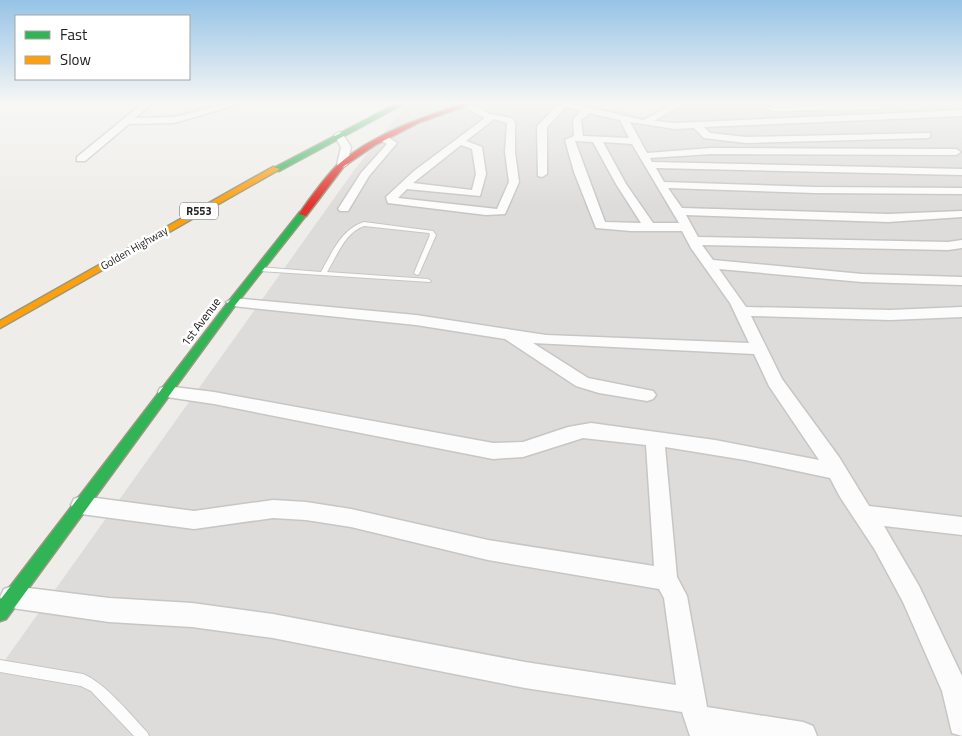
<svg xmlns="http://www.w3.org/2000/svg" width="962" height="736" viewBox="0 0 962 736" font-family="'Titillium Web',sans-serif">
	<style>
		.residential { fill: #dddcda }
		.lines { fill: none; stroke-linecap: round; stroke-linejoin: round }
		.lane-casing { stroke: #c7c6c5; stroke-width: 2 }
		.street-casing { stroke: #c7c6c5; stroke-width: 3 }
		.fast-casing { stroke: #97997f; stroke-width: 3 }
		.slow-casing { stroke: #97997f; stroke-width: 3 }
		.jam-casing { stroke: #97997f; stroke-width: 3 }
		.lane { fill: #fcfcfc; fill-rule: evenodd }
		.street { fill: #fcfcfc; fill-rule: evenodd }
		.fast { fill: #30b455; fill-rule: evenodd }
		.slow { fill: #ff9f0a; fill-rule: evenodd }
		.jam { fill: #e5322d; fill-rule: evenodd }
		.labels { text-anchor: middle; stroke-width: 5; stroke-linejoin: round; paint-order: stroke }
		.shield { fill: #fff; stroke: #636363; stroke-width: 1 }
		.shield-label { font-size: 11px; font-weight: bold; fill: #202020 }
		.far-street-label { font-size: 11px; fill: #202020; stroke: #fff }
		.street-label { font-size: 12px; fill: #202020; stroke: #fff }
	</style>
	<rect width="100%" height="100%" fill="#eeede9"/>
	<path class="residential" d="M 417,103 L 556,103 L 606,112 L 613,109 L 644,117 L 673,103 L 962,103 L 962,736 L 0,736 L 0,667 L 355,169 L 403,109 Z"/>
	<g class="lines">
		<defs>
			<g id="lane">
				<path d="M 364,222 L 433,231 L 436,235 L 419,274 L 417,275 L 414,273 L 430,235 L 429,233 L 364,226 C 345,232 337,256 327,272 L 428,279 L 431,281 L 430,282 L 259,271 L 256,269 L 259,267 L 321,272 C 332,253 341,229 364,222 Z"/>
				<path d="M 0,660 L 83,674 C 105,683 130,714 147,732 L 149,736 L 134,736 L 91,691 L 81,686 L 0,672 Z"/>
			</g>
			<g id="street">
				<path d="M 143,103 L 152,103 L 135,118 L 174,117 L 229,103 L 243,103 L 174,123 L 129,124 L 85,161 L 77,161 L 77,157 Z"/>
				<path d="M 464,103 L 470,103 L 490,114 L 512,118 L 515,123 L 515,152 L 519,182 L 505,214 L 486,215 L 388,203 L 386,197 L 414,171 L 485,118 L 464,107 ZM 494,119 L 507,123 L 505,152 L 509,182 L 497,209 L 398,198 L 407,189 L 480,196 L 486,174 L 482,147 L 466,141 ZM 461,145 L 472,149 L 476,174 L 472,190 L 413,183 Z"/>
				<path d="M 555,103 L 570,103 L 643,120 L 675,103 L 685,103 L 654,121 L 675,123 L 962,110 L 962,116 L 704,127 L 710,133 L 746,137 L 930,133 L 930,137 L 927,138 L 746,143 L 704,138 L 694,128 L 675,129 L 630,122 L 647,153 L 711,148 L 956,149 L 961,152 L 956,155 L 711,154 L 650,158 L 652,162 L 962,169 L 962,175 L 656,168 L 664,182 L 815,187 L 962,188 L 962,194 L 815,193 L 668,188 L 682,208 L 888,214 L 962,211 L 962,217 L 888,222 L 686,215 L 698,237 L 948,242 L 962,240 L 962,248 L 948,250 L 702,245 L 713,260 L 862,274 L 962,277 L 962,285 L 862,282 L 719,269 L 746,307 L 890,310 L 962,307 L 962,317 L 890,320 L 751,316 L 782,379 L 839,457 L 869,506 L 962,517 L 962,535 L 884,526 L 919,586 L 962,676 L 962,736 L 952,733 L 942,691 L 903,602 L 875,550 L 840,497 L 830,478 L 745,460 L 665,447 L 677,577 L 687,596 L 707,707 L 803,722 L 813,726 L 817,736 L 690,736 L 682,712 L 525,688 L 273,638 L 192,627 L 109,622 L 12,608 L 4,605 L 0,597 L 4,589 L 12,586 L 109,598 L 192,603 L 273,614 L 525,662 L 676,685 L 664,598 L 659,589 L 488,560 L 351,527 L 306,520 L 273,518 L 194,529 L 81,514 L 74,511 L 71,505 L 74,499 L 81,496 L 194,511 L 273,500 L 306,502 L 351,509 L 488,540 L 654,566 L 646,445 L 583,438 L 523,457 L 493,459 L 214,404 L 160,396 L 158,392 L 160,388 L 166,386 L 214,392 L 493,443 L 523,442 L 568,427 L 591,423 L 715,440 L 819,460 L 769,386 L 754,354 L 533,343 L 588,378 L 653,391 L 656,395 L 653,399 L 647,401 L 599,393 L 576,386 L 505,339 L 416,325 L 233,306 L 226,302 L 233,298 L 416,315 L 546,335 L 749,343 L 730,303 L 691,248 L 682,231 L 631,231 L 596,228 L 574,172 L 565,140 L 574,136 L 573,120 L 581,111 L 566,107 L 547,127 L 547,174 L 542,177 L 538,176 L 537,126 L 558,105 ZM 589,113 L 620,120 L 629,138 L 583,136 L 581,120 ZM 575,141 L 593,142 L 616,184 L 641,223 L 605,222 ZM 603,142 L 632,144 L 679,223 L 653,223 L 626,184 Z"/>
				<path d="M 878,104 L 881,105 L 881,109 L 772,111 L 768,108 L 772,105 Z"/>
				<path d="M 339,132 L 342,133 L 351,147 L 347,165 L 342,168 L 337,165 L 341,147 L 334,135 Z"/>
				<path d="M 382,137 L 388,137 L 397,143 L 369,176 L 348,211 L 340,211 L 338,209 L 361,173 L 387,144 L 382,141 Z"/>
			</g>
			<g id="fast">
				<path d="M 398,103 L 405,103 L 279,171 L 272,169 Z"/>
				<path d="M 300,212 L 307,214 L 236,304 L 6,619 L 0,621 L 0,600 L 230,300 Z"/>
			</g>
			<path id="slow" d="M 273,167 L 280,169 L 0,328 L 0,321 Z"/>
			<path id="jam" d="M 465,103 L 474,103 L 420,122 L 375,145 L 344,166 L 306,216 L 299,214 C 309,200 328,173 340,163 C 376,133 422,118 465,103 Z"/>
		</defs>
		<use href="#lane" class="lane-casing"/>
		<use href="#street" class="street-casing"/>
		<use href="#fast" class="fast-casing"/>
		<use href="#slow" class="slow-casing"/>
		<use href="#jam" class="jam-casing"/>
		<use href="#lane" class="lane"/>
		<use href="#street" class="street"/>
		<use href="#fast" class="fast"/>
		<use href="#slow" class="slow"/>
		<use href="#jam" class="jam"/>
	</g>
	<linearGradient id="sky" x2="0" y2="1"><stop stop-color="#96c3e6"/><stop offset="0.5" stop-color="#f7f7f5"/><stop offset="1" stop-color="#f7f7f5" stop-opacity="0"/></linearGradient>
	<rect width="962" height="206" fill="url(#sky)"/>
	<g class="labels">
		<rect class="shield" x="180" y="202.5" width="38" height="17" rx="4"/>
		<g class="shield-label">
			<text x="199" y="215">R553</text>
		</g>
		<g class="far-street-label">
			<text transform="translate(134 248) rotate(-30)" y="4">Golden Highway</text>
		</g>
		<g class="street-label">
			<text transform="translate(201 322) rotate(-53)" y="4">1st Avenue</text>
		</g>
	</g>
	<rect x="15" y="15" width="175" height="65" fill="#ffffff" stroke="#a6a6a6"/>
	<rect x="25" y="31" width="25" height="8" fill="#30b455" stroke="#a6a6a6"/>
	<text x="60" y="40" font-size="15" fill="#202020">Fast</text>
	<rect x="25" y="56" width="25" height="8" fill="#ff9f0a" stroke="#a6a6a6"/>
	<text x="60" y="65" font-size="15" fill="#202020">Slow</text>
</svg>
